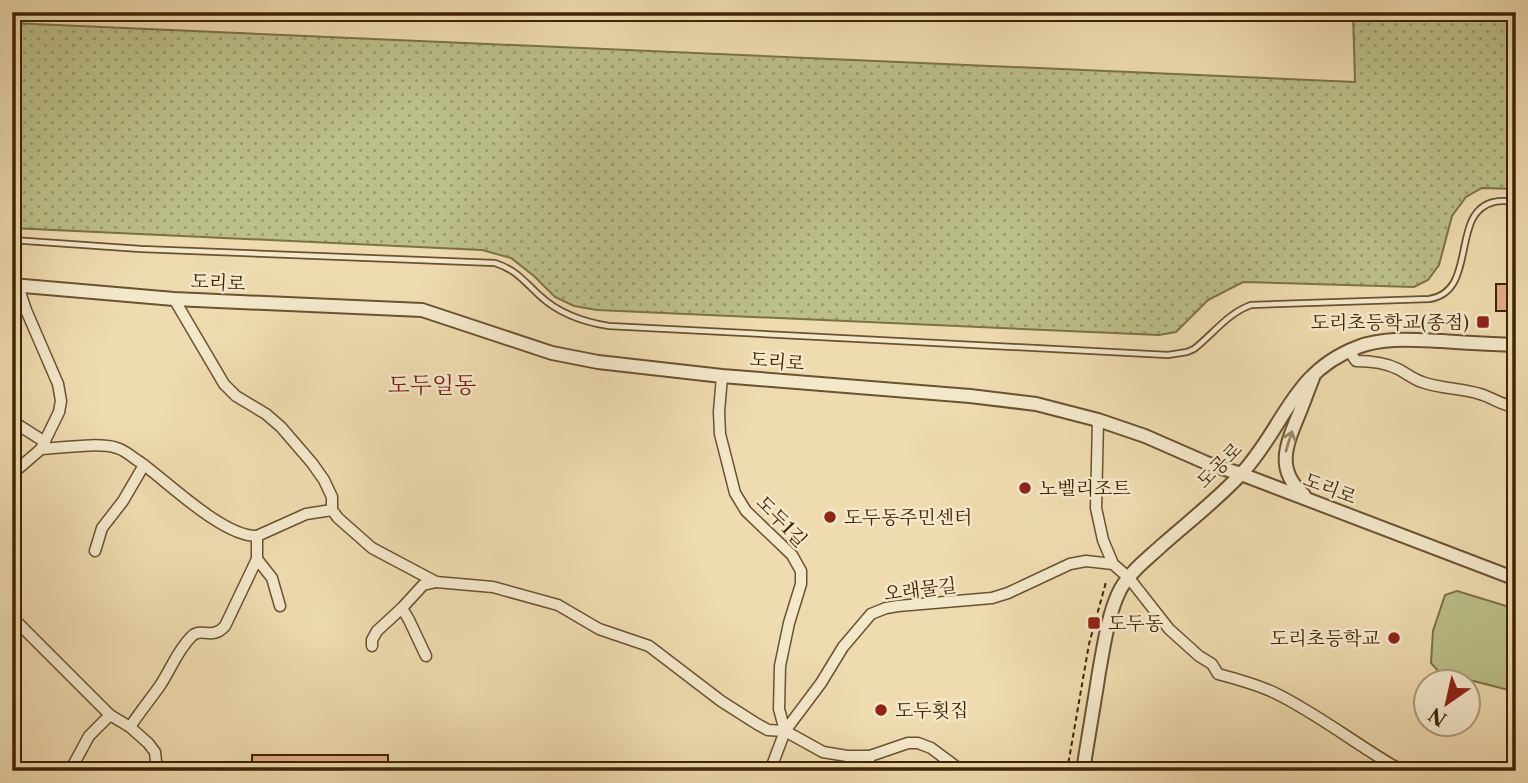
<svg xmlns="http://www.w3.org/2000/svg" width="1528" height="783" viewBox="0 0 1528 783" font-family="'Libre Caslon Text','Noto Serif KR',serif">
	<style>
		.grass { fill: url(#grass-dots); stroke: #7d7246; stroke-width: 2 }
		.park { fill: #bbbf88; stroke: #7d7246; stroke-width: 2 }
		.building { fill: #e3ad8d; stroke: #3f2405; stroke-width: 2 }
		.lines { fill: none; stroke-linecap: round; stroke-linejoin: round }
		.service-casing { stroke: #6b5230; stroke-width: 8 }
		.minor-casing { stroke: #6b5230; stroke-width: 13 }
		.tertiary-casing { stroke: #6b5230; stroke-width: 16 }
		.path { stroke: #3f2405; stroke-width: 2; stroke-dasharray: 5 3.5; stroke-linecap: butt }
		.service { stroke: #f4e8cb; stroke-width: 4.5 }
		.minor { stroke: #f4e8cb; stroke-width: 10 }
		.tertiary { stroke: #f4e8cb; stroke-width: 12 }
		.oneway { stroke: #9a8668 }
		.poi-dot { fill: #8f2418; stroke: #f4e8cb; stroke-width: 2.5 }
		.labels { text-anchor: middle; stroke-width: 5; stroke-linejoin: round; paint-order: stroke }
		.street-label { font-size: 19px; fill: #3f2405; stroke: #f4e8cb }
		.poi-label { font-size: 19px; fill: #3f2405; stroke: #f4e8cb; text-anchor: start }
		.quarter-label { font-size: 23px; fill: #7a1f14; stroke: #f4e8cb }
	</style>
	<defs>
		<pattern id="grass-dots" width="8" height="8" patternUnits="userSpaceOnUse" patternTransform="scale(1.75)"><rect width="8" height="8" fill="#bbbf88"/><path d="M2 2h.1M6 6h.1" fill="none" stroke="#999b6d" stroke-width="1.8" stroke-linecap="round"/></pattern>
	</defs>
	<rect width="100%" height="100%" fill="#eedbaf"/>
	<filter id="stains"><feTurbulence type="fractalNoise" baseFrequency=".00286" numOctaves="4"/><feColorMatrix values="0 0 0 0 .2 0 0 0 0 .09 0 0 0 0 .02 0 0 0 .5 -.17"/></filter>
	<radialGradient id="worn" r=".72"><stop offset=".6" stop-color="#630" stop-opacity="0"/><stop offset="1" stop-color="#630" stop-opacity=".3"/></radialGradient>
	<path class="grass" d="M 1353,12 L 1516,12 L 1516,189 L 1482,188 L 1466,197 L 1452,216 L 1439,265 L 1428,280 L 1414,287 L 1243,282 L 1208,300 L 1176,332 L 1159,335 L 597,310 L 574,306 L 555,297 L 534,276 L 511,258 L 482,250 L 12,228 L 12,23 L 1355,82 Z"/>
	<path class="park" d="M 1457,591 L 1516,609 L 1516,692 L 1439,672 L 1431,663 L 1433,631 L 1445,595 Z"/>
	<g class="building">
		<rect x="1496" y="284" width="20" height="27"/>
		<rect x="252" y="755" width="136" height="16"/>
	</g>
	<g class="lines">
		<defs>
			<path id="service" d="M 12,240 L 141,249 L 495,263 C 516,270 523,280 539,295 C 558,313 583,322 609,326 L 1168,355 L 1187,352 L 1194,349 C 1213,334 1228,313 1251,305 L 1429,299 C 1479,292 1449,212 1494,202 C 1501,200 1509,201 1516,202"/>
			<g id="minor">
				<path d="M 174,299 L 224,384 L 236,396 L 266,414 L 281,427 L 312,463 L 324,480 L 332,497 L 332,510 L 338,518 L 372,548 L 436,582 L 493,587 L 558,605 L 599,629 L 649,646 L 721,701 L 757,724 L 768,730 L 785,731 L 823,752 L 847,756 L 870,756 L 908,743 L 918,743 L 931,748 L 962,771"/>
				<path d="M 1349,351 L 1356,361 C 1370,361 1384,362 1398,369 C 1406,373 1413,379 1422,382 C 1441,389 1461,388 1480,394 C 1494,398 1500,405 1516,407"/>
				<path d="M 722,376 L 719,412 L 720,434 L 735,493 L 746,511 L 792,555 L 801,571 L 801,584 L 789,623 L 780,666 L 779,709 L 785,731"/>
				<path d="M 1098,420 L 1096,508 L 1103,540 L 1113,564 L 1129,578 L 1169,629 L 1199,656 L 1212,664 L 1218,674 C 1237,679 1256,684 1275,693 C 1316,713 1353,742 1392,765 L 1406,771"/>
				<path d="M 12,421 L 45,442"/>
				<path d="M 41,449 C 62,448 98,442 117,448 C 125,450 133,458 140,462 C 168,482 223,537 257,536 L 306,514 L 332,510"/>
				<path d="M 12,474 L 41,449 L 59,412 L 61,401 L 58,384 L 26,310 L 18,286"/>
				<path d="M 95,551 L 102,528 L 123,501 L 144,465"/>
				<path d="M 257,559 L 272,578 L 280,606"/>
				<path d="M 402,608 L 409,620 L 426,656"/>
				<path d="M 12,617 L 110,715 L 130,727 L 148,743 L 155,752 L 157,771"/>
				<path d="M 372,646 L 372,640 L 377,631 L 402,608 L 423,585 L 436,582"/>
				<path d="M 130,727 C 139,713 149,701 159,687 C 170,671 177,651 191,637 C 201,626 212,641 225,626 L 257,559 L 257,536"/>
				<path d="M 70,771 L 89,736 L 110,715"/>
				<path d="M 770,771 L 785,731 L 821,683 L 843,647 L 871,614 L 886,608 L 898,606 L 992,598 L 1008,593 L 1070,564 L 1086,561 L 1113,564"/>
				<path d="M 866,771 L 870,756"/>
			</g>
			<g id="tertiary">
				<path d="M 12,285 L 174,299 L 422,310 L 552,353 L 598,362 L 722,376 L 970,396 L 1036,404 L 1098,420 L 1145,436 L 1209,464 L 1241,474 L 1516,579"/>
				<path d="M 1304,495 C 1275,470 1286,445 1299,414 C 1304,402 1308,390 1313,378"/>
				<path d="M 1083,771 C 1088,738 1094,705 1099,672 C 1104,645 1108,614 1120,590 C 1129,573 1146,560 1160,547 C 1187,523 1217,500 1242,473 C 1285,426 1292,372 1358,347 C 1385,337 1414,340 1442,341 C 1466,343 1491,344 1516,345"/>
			</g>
		</defs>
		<use href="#service" class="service-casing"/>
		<use href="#minor" class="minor-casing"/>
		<use href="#tertiary" class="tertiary-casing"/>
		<path class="path" d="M 1067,771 L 1089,644 L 1106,582"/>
		<use href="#service" class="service"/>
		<use href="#minor" class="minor"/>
		<use href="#tertiary" class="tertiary"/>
	</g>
	<defs><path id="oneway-shaft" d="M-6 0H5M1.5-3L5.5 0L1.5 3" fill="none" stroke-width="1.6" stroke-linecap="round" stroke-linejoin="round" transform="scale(1.75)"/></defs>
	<use class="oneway" href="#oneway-shaft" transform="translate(1289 441) rotate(-73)"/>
	<g class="poi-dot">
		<rect x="1476" y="315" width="14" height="14" rx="3.5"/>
		<circle cx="1025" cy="488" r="7"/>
		<circle cx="830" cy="517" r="7"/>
		<rect x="1087" y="616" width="14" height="14" rx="3.5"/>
		<circle cx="1394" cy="638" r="7"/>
		<circle cx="881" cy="710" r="7"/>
	</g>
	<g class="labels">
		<g class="street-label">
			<text transform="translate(218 282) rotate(3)" y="7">도리로</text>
			<text transform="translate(777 361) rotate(5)" y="7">도리로</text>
			<text transform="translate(1219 465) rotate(-45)" y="7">도공로</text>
			<text transform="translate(1330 488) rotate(21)" y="7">도리로</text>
			<text transform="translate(782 521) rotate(46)" y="7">도두1길</text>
			<text transform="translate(920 589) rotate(-7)" y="7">오래물길</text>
		</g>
		<g class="poi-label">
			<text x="1469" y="329" text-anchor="end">도리초등학교(종점)</text>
			<text x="1039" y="495">노벨리조트</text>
			<text x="844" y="524">도두동주민센터</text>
			<text x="1108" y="630">도두동</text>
			<text x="1380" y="645" text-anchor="end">도리초등학교</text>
			<text x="895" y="717">도두횟집</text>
		</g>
		<g class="quarter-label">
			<text x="432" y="393">도두일동</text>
		</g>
	</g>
	<rect width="1528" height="783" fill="none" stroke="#eedbaf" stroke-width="42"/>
	<rect x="14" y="14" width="1500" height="755" fill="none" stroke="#3f2405" stroke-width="3.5"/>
	<rect x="21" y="21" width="1486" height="741" fill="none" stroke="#3f2405" stroke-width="2"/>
	<g transform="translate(1447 703) rotate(214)"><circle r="33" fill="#f4e8cb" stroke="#ac9a7c" stroke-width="2"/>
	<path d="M0-5L12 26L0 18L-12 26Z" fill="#8f2418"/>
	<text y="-10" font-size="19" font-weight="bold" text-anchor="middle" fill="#3f2405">N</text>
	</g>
	<rect width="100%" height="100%" filter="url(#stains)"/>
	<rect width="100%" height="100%" fill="url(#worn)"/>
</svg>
